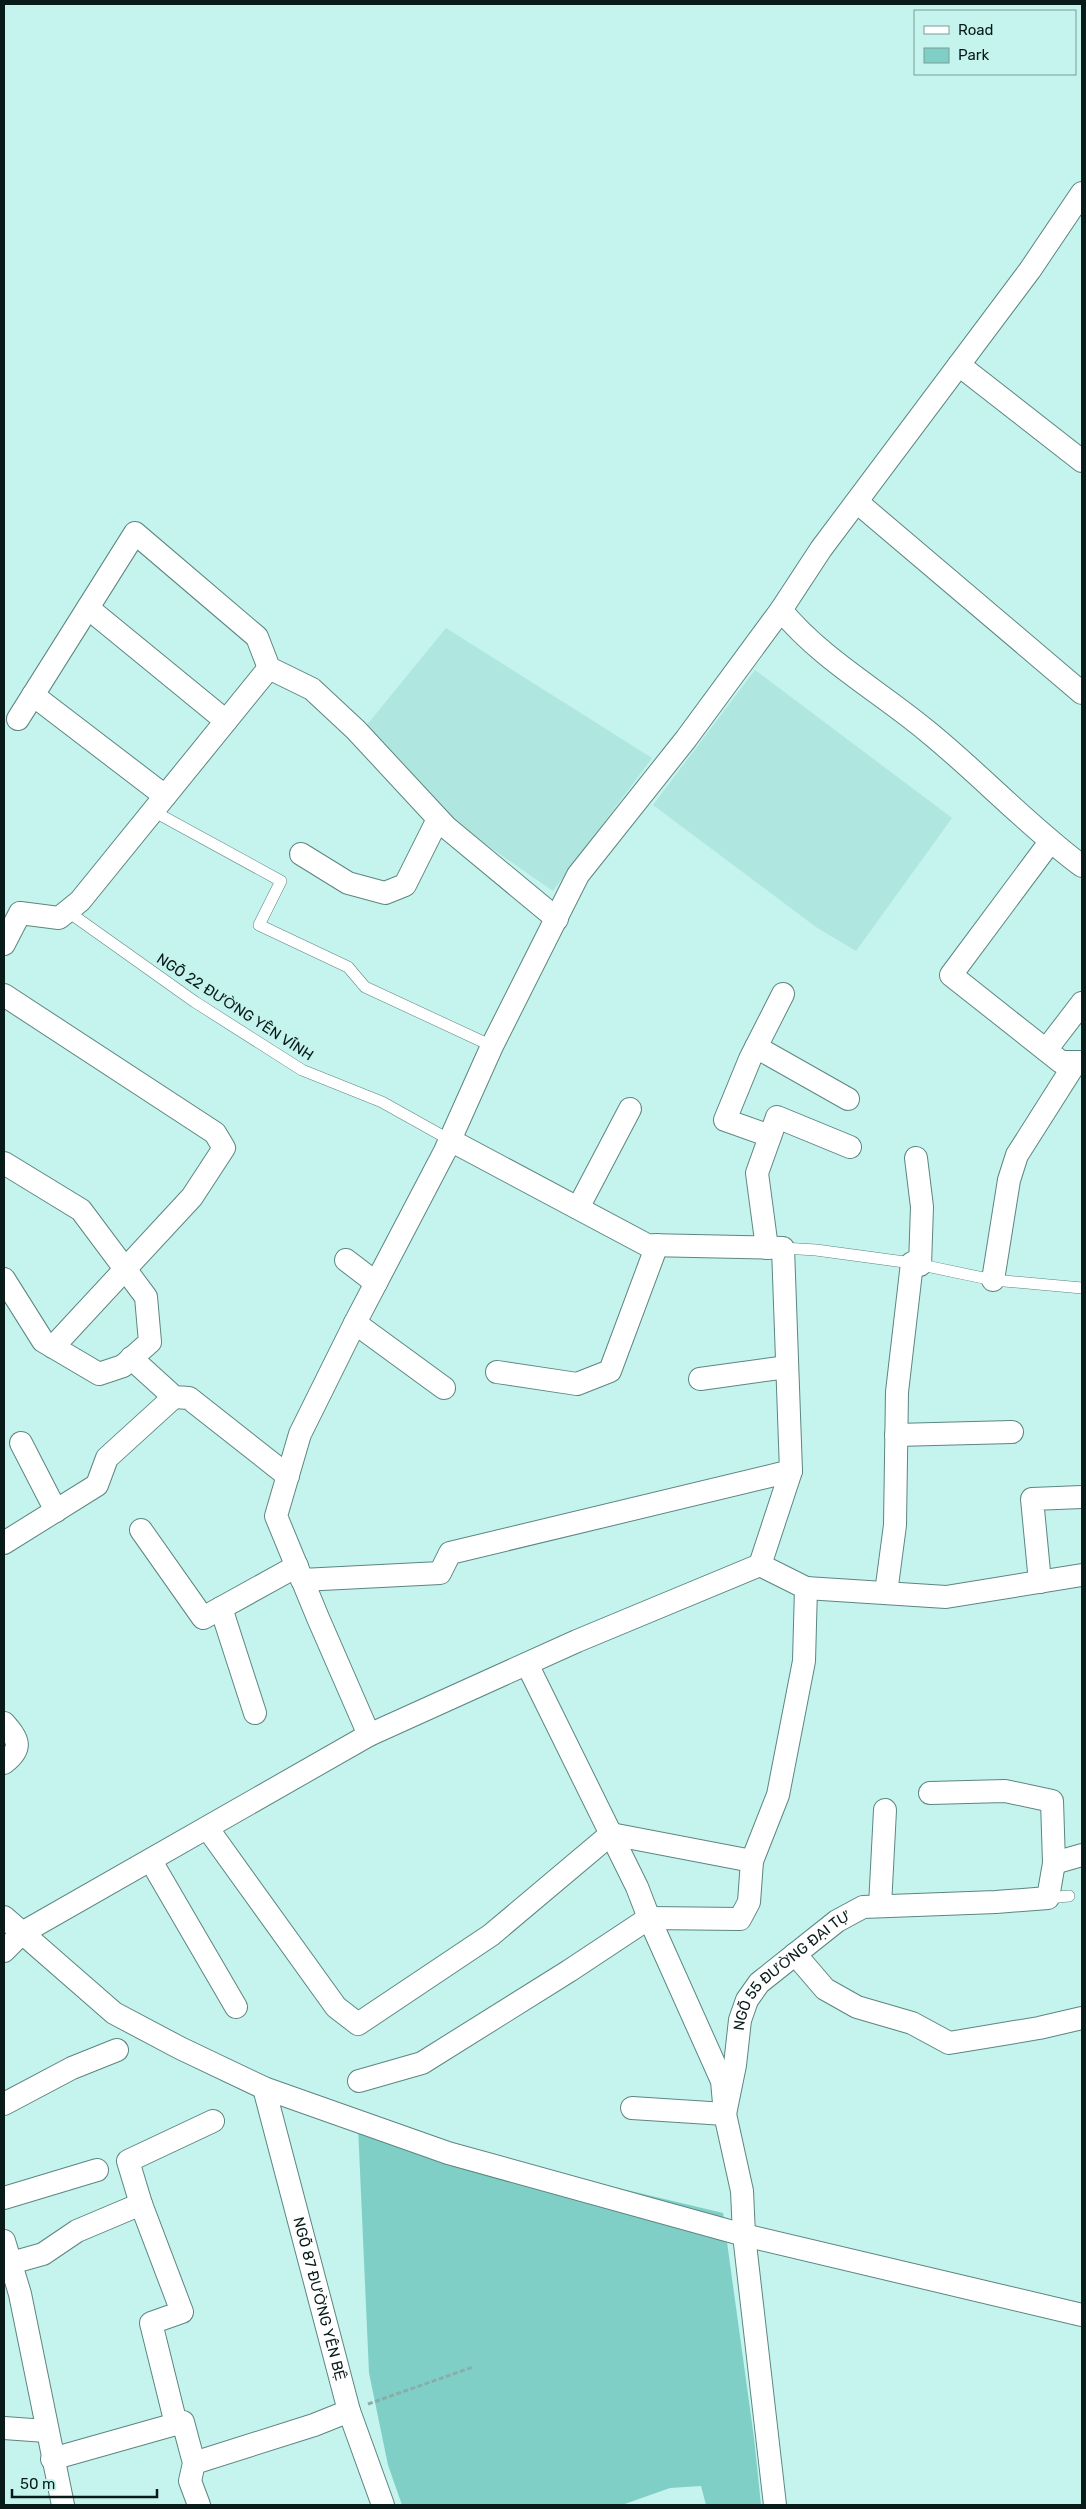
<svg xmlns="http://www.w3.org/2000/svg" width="1086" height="2509" viewBox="0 0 1086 2509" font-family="Rubik,sans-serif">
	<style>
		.built { fill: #afe6df }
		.green { fill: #7fcfc6 }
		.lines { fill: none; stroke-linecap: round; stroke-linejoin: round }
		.lane-casing { stroke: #5c8681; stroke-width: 12 }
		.street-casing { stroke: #5c8681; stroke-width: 24 }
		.path { stroke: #89aea9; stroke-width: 3; stroke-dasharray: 5 2.5; stroke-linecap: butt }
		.lane { stroke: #fff; stroke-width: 11 }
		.street { stroke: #fff; stroke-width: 22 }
		.labels { text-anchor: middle; stroke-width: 4; stroke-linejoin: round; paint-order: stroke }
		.street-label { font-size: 15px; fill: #091b19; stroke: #c5f3ed }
	</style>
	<rect width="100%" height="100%" fill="#c5f3ed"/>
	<g class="built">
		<path d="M 446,628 L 652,758 L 553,891 L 465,830 L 366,726 Z"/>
		<path d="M 755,670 L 952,818 L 856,951 L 816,927 L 653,805 Z"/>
	</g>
	<path class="green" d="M 358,2126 L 723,2213 L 754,2438 L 761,2505 L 706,2505 L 701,2486 L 670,2488 L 622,2505 L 402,2505 L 388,2465 L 369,2373 Z"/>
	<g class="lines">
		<defs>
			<g id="lane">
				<path d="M 153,811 L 281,881 L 259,925 L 348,967 L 365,987 L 492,1046"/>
				<path d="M 67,911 L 195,1002 L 302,1070 L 382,1102 L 450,1140"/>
				<path d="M 783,1248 L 816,1250 L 912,1263 L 993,1280 L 1082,1288"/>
				<path d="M 1048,1898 L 1069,1896"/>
			</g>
			<g id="street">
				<path d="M 959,365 L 1082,461"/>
				<path d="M 857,502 L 1082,693"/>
				<path d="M 88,608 L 226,721"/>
				<path d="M 781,610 C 821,659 879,691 927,731 C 980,774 1027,825 1082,866"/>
				<path d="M 33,695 L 165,796"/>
				<path d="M 18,719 L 135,533 L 257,637 L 269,668 L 312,689 L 356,730 L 446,827 L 557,919"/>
				<path d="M 1050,842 L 951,975 L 1061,1062 L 1082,1062"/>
				<path d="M 301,854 L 348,883 L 385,893 L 405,885 L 438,819"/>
				<path d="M 4,944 L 20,913 L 59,918 L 80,901 L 269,668"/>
				<path d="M 4,995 L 215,1133 L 224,1148 L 192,1197 L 53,1347"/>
				<path d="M 756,1047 L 848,1099"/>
				<path d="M 1046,1050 L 1082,1003"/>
				<path d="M 770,1136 L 725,1120 L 750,1059 L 783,994"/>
				<path d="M 450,1140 L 647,1245 L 783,1248 L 791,1471 L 760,1565 L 806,1588 L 946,1597 L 1082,1575"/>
				<path d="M 916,1158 L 922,1207 L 920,1265"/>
				<path d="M 4,1163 L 81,1210 L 146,1297 L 150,1342 L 123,1366 L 99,1374 L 43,1341 L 4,1279"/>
				<path d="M 578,1208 L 630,1109"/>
				<path d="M 767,1248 L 757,1173 L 777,1117 L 850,1147"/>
				<path d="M 346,1260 L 376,1283"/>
				<path d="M 993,1280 L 1009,1180 L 1017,1155 L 1076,1062"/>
				<path d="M 355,1323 L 444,1388"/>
				<path d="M 131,1358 L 174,1397 L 189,1398 L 288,1476"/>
				<path d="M 497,1372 L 577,1384 L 610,1371 L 657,1245"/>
				<path d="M 700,1379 L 787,1367"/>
				<path d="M 896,1435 L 1012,1432"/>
				<path d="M 21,1443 L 56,1511"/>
				<path d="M 141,1530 L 203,1618 L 297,1566"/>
				<path d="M 4,1543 L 97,1485 L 107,1458 L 174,1397"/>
				<path d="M 302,1580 L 440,1573 L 450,1553 L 791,1471"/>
				<path d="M 1040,1582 L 1032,1499 L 1082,1497"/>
				<path d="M 886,1593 L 895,1525 L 897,1392 L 912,1263"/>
				<path d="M 221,1608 L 255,1713"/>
				<path d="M 527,1664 L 637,1887 L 649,1918 L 722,2081 L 725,2114 L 742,2191 L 744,2235 L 775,2505"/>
				<path d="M 4,1723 C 18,1739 24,1748 4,1763"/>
				<path d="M 369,1735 L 318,1618 L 276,1516 L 300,1434 L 355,1323 L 445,1151 L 492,1046 L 578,875 L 686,739 L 781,610 L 821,549 L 1030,270 L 1082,193"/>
				<path d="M 208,1829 L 336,2007 L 358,2024 L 491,1935 L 611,1834 L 752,1861 L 749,1902 L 740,1919 L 649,1918 L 569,1971 L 422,2063 L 359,2081"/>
				<path d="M 151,1861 L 236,2007"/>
				<path d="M 752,1861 L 778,1795 L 804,1661 L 806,1588"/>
				<path d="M 1054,1863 L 1082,1855"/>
				<path d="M 880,1906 L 885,1810"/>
				<path d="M 4,1917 L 114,2013 L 180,2048 L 264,2088 L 448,2153 L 744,2235 L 1082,2315"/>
				<path d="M 4,1951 L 22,1933 L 369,1735 L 577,1641 L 760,1565"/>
				<path d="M 795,1954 L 825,1989 L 857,2007 L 912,2023 L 949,2043 L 1039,2028 L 1082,2018"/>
				<path id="s1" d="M 264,2088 L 349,2411 L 383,2505"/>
				<path d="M 4,2104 L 72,2068 L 117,2050"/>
				<path id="s2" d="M 632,2108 L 725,2114 L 735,2065 L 740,2020 L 747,2000 L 759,1983 L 837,1921 L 863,1907 L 996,1902 L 1048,1898 L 1054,1863 L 1052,1801 L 1005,1791 L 930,1793"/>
				<path d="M 4,2198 L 97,2170"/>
				<path d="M 4,2241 L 20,2294 L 63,2505"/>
				<path d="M 11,2263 L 43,2254 L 77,2231 L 141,2204"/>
				<path d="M 176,2424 L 151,2323 L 182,2312 L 141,2204 L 128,2161 L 213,2121"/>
				<path d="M 4,2428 L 46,2431"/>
				<path d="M 52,2459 L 183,2422 L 194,2463 L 190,2481 L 199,2505"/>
				<path d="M 194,2463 L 314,2425 L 349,2411"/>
			</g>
		</defs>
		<use href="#lane" class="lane-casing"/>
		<use href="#street" class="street-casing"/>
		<path class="path" d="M 368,2404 L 473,2367"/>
		<use href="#lane" class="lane"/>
		<use href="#street" class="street"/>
	</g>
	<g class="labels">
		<g class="street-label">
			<text transform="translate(235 1007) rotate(33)" y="5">NGÕ 22 ĐƯỜNG YÊN VĨNH</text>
			<text dy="5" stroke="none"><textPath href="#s2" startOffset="261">NGÕ 55 ĐƯỜNG ĐẠI TỰ</textPath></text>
			<text dy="5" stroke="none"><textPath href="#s1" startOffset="218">NGÕ 87 ĐƯỜNG YÊN BỆ</textPath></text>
		</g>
	</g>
	<rect width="1086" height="2509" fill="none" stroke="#091b19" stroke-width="10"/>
	<rect x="914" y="10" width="162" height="65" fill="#c5f3ed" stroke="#7a9d98"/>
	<rect x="924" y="26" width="25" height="8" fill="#ffffff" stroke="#7a9d98"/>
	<text x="958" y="35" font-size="15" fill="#091b19">Road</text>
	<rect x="924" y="48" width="25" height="15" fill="#7fcfc6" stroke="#7a9d98"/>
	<text x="958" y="60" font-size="15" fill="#091b19">Park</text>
	<path d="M12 2489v8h145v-8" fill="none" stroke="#091b19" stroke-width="2.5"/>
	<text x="20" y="2489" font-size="15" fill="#091b19" stroke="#c5f3ed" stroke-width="4" paint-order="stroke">50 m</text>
</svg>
